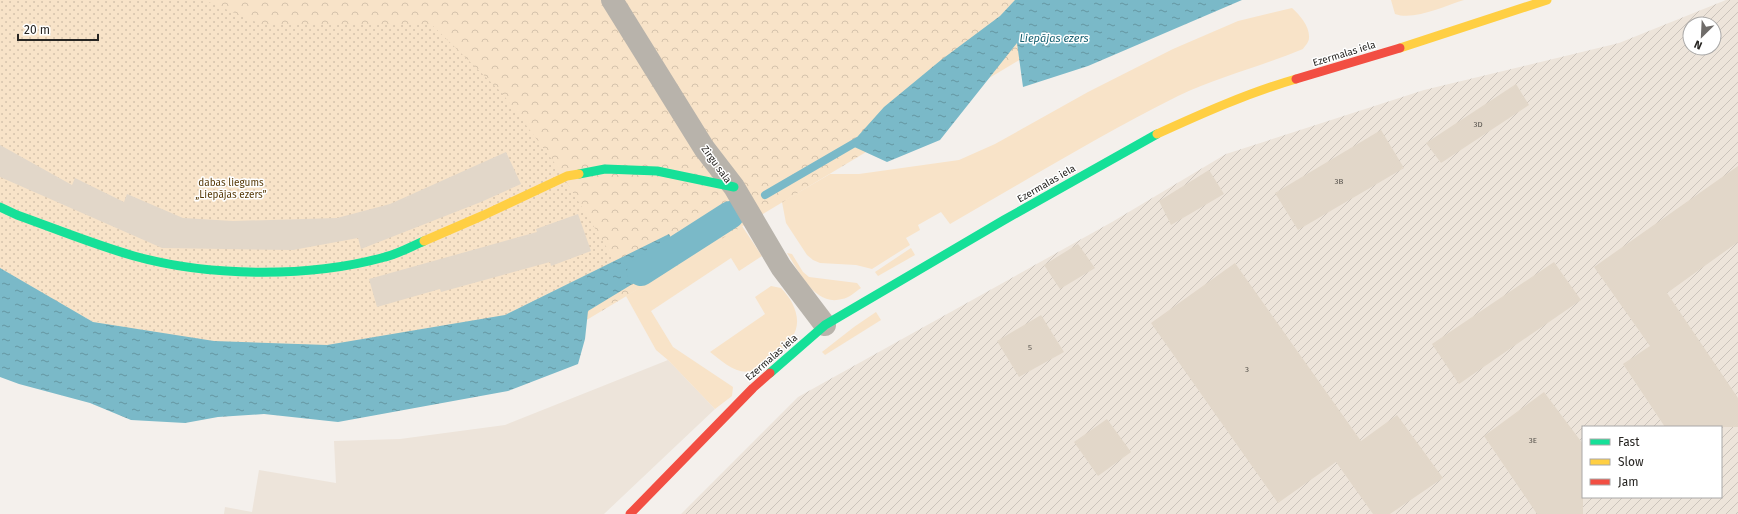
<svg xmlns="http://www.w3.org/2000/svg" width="1738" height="514" viewBox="0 0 1738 514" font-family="'Fira Sans',sans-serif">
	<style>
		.built { fill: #ede4da }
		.industrial { fill: url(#industrial-furrows); fill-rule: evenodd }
		.grass { fill: #f8e3c8 }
		.forest { fill: url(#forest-crowns) }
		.garden { fill: url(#garden-dots) }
		.water { fill: url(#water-ripples) }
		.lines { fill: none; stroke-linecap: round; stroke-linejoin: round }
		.stream { stroke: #7ab9c8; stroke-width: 8 }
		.canal { stroke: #7ab9c8; stroke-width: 28 }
		.building { fill: #e2d7c9 }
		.street { stroke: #b8b3ab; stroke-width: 22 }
		.fast { stroke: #16e098; stroke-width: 9 }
		.slow { stroke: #ffcf43; stroke-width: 9 }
		.jam { stroke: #f24e42; stroke-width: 9 }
		.labels { text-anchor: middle; stroke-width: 3; stroke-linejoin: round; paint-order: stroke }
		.number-label { font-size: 8px; fill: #56524c }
		.street-label { font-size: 10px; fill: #272522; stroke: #fff }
		.park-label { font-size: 10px; fill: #563907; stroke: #fff }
		.water-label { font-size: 11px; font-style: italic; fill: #186272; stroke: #fff }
	</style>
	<defs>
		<pattern id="industrial-furrows" width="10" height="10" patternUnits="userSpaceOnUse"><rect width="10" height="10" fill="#ede4da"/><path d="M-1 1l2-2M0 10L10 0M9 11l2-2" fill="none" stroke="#cbc3bb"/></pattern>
		<pattern id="forest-crowns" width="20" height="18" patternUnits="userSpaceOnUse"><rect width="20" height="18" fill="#f8e3c8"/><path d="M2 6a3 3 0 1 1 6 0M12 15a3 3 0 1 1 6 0" fill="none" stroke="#d5c3ac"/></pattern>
		<pattern id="garden-dots" width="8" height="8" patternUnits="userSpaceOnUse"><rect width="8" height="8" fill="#f8e3c8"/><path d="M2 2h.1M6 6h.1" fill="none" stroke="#d5c3ac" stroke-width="1.8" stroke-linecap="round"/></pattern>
		<pattern id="water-ripples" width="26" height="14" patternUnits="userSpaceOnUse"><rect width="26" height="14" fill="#7ab9c8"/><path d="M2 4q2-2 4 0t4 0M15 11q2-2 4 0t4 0" fill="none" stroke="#6496a2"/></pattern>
	</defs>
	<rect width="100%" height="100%" fill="#f4f0ec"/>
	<path class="built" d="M 668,360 L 715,409 L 604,514 L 224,514 L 225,507 L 252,512 L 259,470 L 336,483 L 334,441 L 400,439 L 505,425 Z"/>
	<path class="industrial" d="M 1726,0 L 1738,0 L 1738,514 L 681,514 L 798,397 L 1112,222 L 1226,154 L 1424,90 L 1619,43 ZM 1690,24 L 1714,24 L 1714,48 L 1690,48 ZM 1583,427 L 1721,427 L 1721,497 L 1583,497 Z"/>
	<g class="grass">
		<path d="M 1391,0 L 1464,0 C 1444,6 1414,21 1395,14 Z"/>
		<path d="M 1292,8 C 1300,15 1310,27 1309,38 C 1309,42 1305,46 1303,49 C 1262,66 1218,77 1178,96 C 1100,135 1025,181 950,224 L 941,212 L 918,225 L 920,230 L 906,238 L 910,245 L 872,269 L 856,265 L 820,263 L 813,260 L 807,255 L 786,223 L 782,202 L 830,174 L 859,174 L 959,160 L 995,144 L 1088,92 L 1173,49 L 1238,21 Z"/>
		<path d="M 742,226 L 762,256 L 739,271 L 731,258 L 651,311 L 673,347 L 733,387 L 732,396 L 715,409 L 668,360 L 656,350 L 626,296 Z"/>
		<path d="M 911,248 L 915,255 L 878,276 L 875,272 Z"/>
		<path d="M 787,253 L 792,254 L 803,272 L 809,277 L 857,283 L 861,288 C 855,292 849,298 842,299 C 815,307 799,271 787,253 Z"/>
		<path d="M 771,286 L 781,288 C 794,301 804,322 791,339 C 784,349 764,361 755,370 C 738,377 722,361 710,352 L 765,314 L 755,297 Z"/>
		<path d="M 876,312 L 881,320 L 825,355 L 822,352 L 854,327 Z"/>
	</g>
	<path class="forest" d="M 0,0 L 1119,0 L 550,342 L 220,379 L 0,330 Z"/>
	<path class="garden" d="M 0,0 L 204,0 L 261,24 L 431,24 L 502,93 L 556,165 L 615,261 L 505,315 L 327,345 L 214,341 L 93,321 L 0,268 Z"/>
	<g class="water">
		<path d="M 1015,0 L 1242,0 L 1088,66 L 1023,87 L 1017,43 L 940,140 L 887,162 L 850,145 L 884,107 L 941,60 L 1000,16 Z"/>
		<path d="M 669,234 L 674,244 L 672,260 L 588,311 L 585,339 L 578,364 L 508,391 L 338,422 L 264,414 L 218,417 L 185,423 L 131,420 L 90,403 L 19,384 L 0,377 L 0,268 L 93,322 L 214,341 L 327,345 L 505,315 Z"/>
	</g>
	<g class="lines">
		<path class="stream" d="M 765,195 L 858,141"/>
		<path class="canal" d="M 641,272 L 730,215"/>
	</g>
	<g class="building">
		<path d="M 1516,84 L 1529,105 L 1441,163 L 1426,143 Z"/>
		<path d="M 1381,130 L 1404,168 L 1298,230 L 1275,193 Z"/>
		<path d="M 0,145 L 72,185 L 75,178 L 124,202 L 127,194 L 183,218 L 233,221 L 337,218 L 390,204 L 506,152 L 521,184 L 481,202 L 361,249 L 358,238 L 293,250 L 162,248 L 0,177 Z"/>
		<path d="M 1738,166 L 1738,242 L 1667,293 L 1738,398 L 1738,427 L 1665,427 L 1623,364 L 1650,346 L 1594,267 Z"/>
		<path d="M 1209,170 L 1224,194 L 1171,225 L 1159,201 Z"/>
		<path d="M 578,214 L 591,251 L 551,266 L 550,262 L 441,292 L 440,289 L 377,307 L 369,279 L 537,232 L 536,229 Z"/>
		<path d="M 1078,244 L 1095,268 L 1060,289 L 1044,265 Z"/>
		<path d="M 1554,262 L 1581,300 L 1459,384 L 1432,344 Z"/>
		<path d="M 1235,263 L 1361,441 L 1397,415 L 1443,478 L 1390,514 L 1373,514 L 1336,462 L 1278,503 L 1151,323 Z"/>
		<path d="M 1041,315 L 1064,352 L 1019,377 L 997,341 Z"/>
		<path d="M 1544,392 L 1583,444 L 1583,514 L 1537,514 L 1484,436 Z"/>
		<path d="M 1107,419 L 1131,452 L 1098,476 L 1074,442 Z"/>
	</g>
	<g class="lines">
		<path class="street" d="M 612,0 L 704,148 L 734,187 L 781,267 L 825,325"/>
		<g class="fast">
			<path d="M 579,174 L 605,169 L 657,171 L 734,187"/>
			<path d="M 0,207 L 17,215 C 56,229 95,245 134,256 C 209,277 310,278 385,257 C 398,254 412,246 424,241"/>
			<path d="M 770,373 L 825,325 L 1004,220 L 1157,134"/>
		</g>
		<g class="slow">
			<path d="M 1400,48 L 1547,0"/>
			<path d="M 1157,134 C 1203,113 1248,93 1296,79"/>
			<path d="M 424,241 L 484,215 L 567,176 L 579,174"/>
		</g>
		<g class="jam">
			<path d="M 1296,79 L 1400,48"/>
			<path d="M 630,514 L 753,388 L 770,373"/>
		</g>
	</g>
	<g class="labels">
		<g class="number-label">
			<text x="1478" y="127">3D</text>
			<text x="1339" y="184">3B</text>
			<text x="1030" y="350">5</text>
			<text x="1247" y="372">3</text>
			<text x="1533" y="443">3E</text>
		</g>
		<g class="street-label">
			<text transform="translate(1344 53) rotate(-17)" y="4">Ezermalas iela</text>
			<text transform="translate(717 164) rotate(54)" y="4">Zirgu sala</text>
			<text transform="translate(1046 183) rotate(-30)" y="4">Ezermalas iela</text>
			<text transform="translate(771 357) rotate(-41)" y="4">Ezermalas iela</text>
		</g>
		<g class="park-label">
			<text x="231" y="186">dabas liegums<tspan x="231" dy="12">„Liepājas ezers”</tspan></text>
		</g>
		<g class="water-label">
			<text x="1054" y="42">Liepājas ezers</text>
		</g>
	</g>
	<rect x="1582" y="426" width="140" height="72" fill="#ffffff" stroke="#a9a8a7"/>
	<rect x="1590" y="439" width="20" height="6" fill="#16e098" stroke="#a9a8a7"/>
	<text x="1618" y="446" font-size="12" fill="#272522">Fast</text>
	<rect x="1590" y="459" width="20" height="6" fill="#ffcf43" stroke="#a9a8a7"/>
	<text x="1618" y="466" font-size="12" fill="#272522">Slow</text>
	<rect x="1590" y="479" width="20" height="6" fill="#f24e42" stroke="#a9a8a7"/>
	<text x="1618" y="486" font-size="12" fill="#272522">Jam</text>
	<g transform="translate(1702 36) rotate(204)"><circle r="19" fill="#ffffff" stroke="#a9a8a7"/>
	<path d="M0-3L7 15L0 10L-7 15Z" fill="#6f6c69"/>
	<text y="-6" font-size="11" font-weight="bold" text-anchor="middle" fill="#272522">N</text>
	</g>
	<path d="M18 34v6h80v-6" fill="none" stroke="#272522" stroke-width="2"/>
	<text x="24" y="34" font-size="12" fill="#272522" stroke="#ffffff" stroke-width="3" paint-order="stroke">20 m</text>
</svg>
